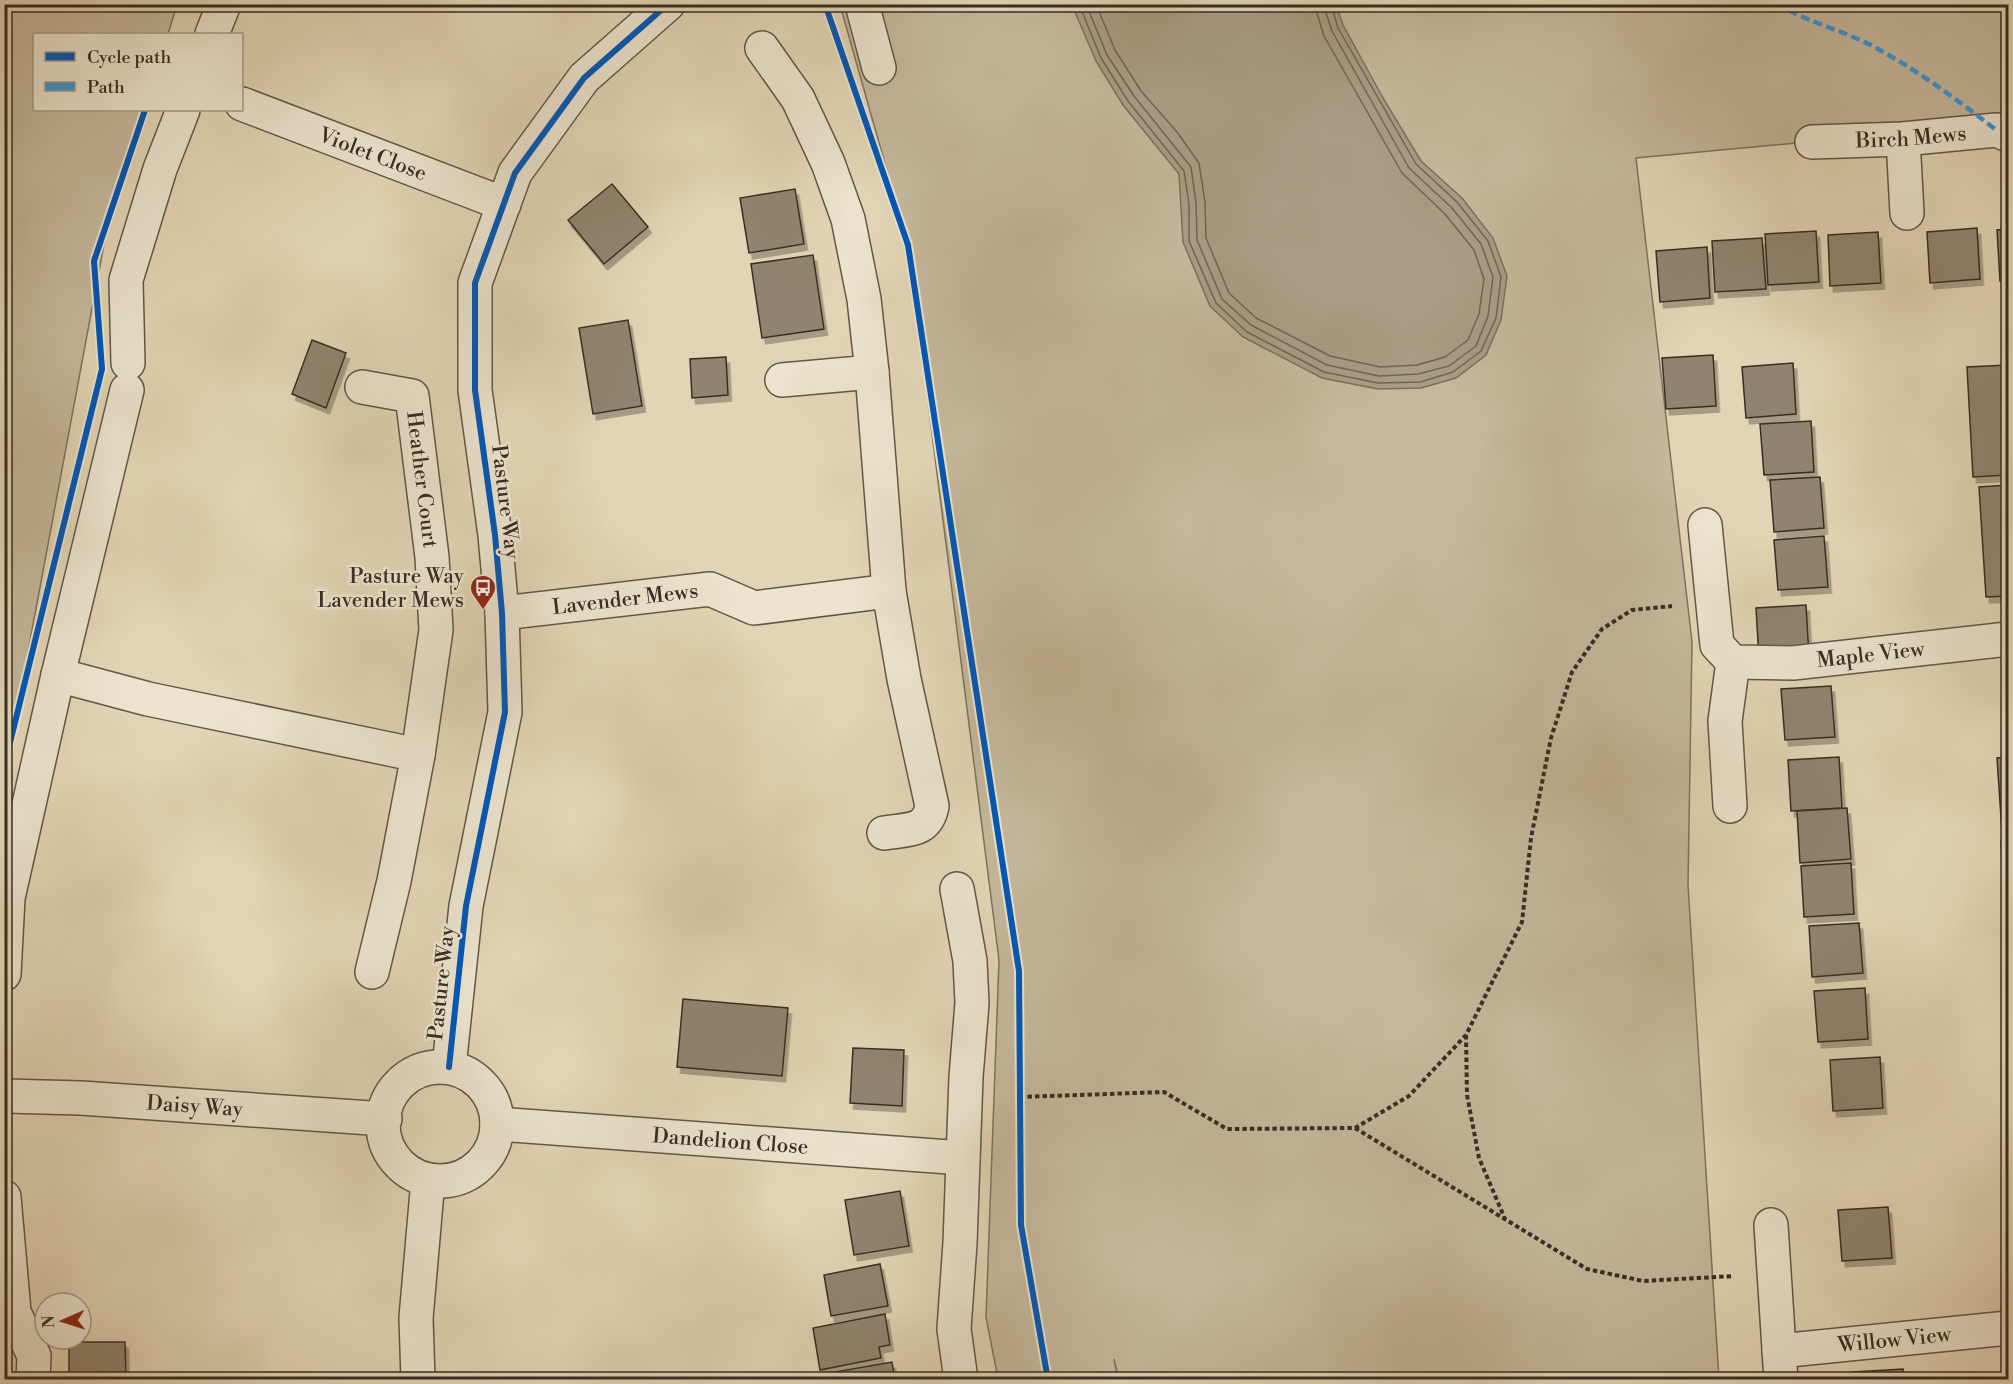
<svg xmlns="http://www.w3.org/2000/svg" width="2013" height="1384" viewBox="0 0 2013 1384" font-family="'Libre Bodoni',serif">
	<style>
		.green { fill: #c5b89c; stroke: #7e7260; stroke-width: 1.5 }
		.water { fill: #a89c84; stroke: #7b705e; stroke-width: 1.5 }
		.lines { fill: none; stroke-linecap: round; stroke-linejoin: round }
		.shore { stroke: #706454; stroke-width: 1.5 }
		.building { fill: #90846f; stroke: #372d24; stroke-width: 1.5; filter: url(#shadow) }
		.minor-casing { stroke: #625748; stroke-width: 36 }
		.path { stroke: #372d24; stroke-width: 4; stroke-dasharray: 4.5 3; stroke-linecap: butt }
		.minor { stroke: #ece4cf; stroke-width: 33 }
		.quiet { stroke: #3e96d6; stroke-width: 4.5; stroke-dasharray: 9 4.5; stroke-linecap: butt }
		.cycleway-casing { stroke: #ece4cf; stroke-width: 10 }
		.cycleway { stroke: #0057b8; stroke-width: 6 }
		.labels { text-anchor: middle; stroke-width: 5; stroke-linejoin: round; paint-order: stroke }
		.street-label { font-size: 21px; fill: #372d24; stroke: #ece4cf }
		.poi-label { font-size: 21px; fill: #372d24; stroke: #ece4cf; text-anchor: end }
	</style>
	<defs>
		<filter id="shadow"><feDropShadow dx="3.5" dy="6" stdDeviation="0" flood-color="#0004"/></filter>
	</defs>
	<rect width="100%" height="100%" fill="#e2d5b5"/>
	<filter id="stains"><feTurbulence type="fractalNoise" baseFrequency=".00333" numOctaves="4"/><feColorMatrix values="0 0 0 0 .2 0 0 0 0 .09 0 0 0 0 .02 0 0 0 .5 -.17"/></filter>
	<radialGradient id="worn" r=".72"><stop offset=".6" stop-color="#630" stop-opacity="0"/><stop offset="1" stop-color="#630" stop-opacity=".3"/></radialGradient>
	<g class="green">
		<path d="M 5,4 L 177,5 L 168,34 L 34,34 L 34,110 L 144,110 L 107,228 L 5,775 Z"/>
		<path d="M 840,5 L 2008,5 L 2008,123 L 1636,158 L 1692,642 L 1688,885 L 1719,1379 L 1119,1380 L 1114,1359 L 1118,1379 L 998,1379 L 986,1317 L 999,960 L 908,245 Z"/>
	</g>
	<path class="water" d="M 1072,5 L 1336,5 L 1343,25 L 1383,98 L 1421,161 L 1462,198 L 1493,238 L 1507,276 L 1501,320 L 1486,355 L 1456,378 L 1421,388 L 1378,389 L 1322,378 L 1243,337 L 1210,306 L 1183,242 L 1179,174 L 1123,105 L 1096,61 Z"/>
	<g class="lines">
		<g class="shore">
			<path d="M 1079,4 L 1101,58 L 1128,101 L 1184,171 L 1189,204 L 1189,241 L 1216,303 L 1247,332 L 1324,372 L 1378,383 L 1420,382 L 1453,372 L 1481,351 L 1496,318 L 1501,277 L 1488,241 L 1457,202 L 1416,164 L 1338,28 L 1331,4"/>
			<path d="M 1086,4 L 1107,55 L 1134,96 L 1191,167 L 1196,203 L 1197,240 L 1222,299 L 1251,325 L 1327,365 L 1379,376 L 1418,374 L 1449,366 L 1476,346 L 1488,316 L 1493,277 L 1481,244 L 1452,208 L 1409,168 L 1332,31 L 1323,4"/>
			<path d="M 1096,4 L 1115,50 L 1141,91 L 1177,132 L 1199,163 L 1205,202 L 1206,238 L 1229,293 L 1256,318 L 1330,356 L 1380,367 L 1417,365 L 1445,357 L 1468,340 L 1479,314 L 1484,279 L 1474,250 L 1445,214 L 1402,173 L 1324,36 L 1314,4"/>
		</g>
	</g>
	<g class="building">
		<path d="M 612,184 L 648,227 L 604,264 L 568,220 Z"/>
		<path d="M 795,189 L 804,244 L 749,253 L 740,198 Z"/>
		<path d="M 1977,228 L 1980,279 L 1930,283 L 1927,232 Z"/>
		<path d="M 2008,229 L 2008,280 L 2000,281 L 1997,230 Z"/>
		<path d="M 1816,231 L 1819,282 L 1768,285 L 1765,234 Z"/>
		<path d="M 1878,232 L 1881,283 L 1830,286 L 1828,235 Z"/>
		<path d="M 1762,238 L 1766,289 L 1715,292 L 1712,241 Z"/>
		<path d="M 1707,247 L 1710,298 L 1660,302 L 1656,251 Z"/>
		<path d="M 813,255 L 824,329 L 762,338 L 751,264 Z"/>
		<path d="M 628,320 L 642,406 L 593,414 L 579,328 Z"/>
		<path d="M 312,340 L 346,353 L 326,408 L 292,394 Z"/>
		<path d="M 1713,355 L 1716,406 L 1666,409 L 1662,358 Z"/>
		<path d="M 726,357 L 728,395 L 692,398 L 690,359 Z"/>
		<path d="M 1793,363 L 1796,414 L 1746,418 L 1742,367 Z"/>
		<path d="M 2008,365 L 2008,475 L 1973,477 L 1967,367 Z"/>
		<path d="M 1811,421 L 1814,472 L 1764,475 L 1760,424 Z"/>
		<path d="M 1820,477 L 1824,528 L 1774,532 L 1770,480 Z"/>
		<path d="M 2008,485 L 2008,596 L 1986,597 L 1979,487 Z"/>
		<path d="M 1824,536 L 1828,587 L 1778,590 L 1774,540 Z"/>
		<path d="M 1806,605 L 1809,656 L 1759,659 L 1756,608 Z"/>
		<path d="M 2008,680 L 2008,732 L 2005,681 Z"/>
		<path d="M 1831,686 L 1835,737 L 1785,740 L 1781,689 Z"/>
		<path d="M 1839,757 L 1842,808 L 1791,811 L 1788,760 Z"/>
		<path d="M 2008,757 L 2008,831 L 2002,832 L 1997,758 Z"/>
		<path d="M 1847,808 L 1851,859 L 1800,863 L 1797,811 Z"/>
		<path d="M 2008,840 L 2008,891 L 2003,892 L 2001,841 Z"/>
		<path d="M 1851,863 L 1854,914 L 1804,917 L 1801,866 Z"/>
		<path d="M 1859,923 L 1863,973 L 1812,977 L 1809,926 Z"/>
		<path d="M 1865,988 L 1868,1039 L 1818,1042 L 1814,991 Z"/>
		<path d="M 683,999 L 788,1008 L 782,1076 L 677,1067 Z"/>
		<path d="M 853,1048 L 904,1050 L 902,1106 L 850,1103 Z"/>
		<path d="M 1880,1057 L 1883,1108 L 1833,1111 L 1830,1060 Z"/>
		<path d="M 900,1191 L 909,1246 L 854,1255 L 845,1200 Z"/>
		<path d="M 1888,1207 L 1892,1258 L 1842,1261 L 1838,1210 Z"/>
		<path d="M 880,1264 L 888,1306 L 831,1316 L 824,1275 Z"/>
		<path d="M 885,1314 L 890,1345 L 879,1347 L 881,1358 L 820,1370 L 813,1328 Z"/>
		<path d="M 69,1342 L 125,1342 L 126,1380 L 69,1380 Z"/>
		<path d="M 892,1362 L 895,1380 L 830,1380 L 829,1373 Z"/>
		<path d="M 1903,1369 L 1904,1380 L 1853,1380 L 1853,1372 Z"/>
	</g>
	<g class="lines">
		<defs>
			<g id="minor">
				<path d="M 862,4 L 879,68"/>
				<path d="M 212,34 L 224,4"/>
				<path d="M 762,48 L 798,99 L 828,163 L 848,219 L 864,299 L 872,372"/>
				<path id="s1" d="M 242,104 L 504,204"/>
				<path d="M 1903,139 L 1907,213"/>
				<path id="s2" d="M 1812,142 L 1903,139 L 1996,130 L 2008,135"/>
				<path d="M 128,363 L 126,280 L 160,169 L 183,110"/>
				<path d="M 782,380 L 872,372 L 889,591 L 904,679 L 932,806 C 927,833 907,829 884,833"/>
				<path id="s3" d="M 362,387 L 412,396 L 432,557 L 436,630 L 418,755"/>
				<path id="s4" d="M 1705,525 L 1717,645 L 1733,662 L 1793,663 L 2008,639"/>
				<path id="s5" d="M 502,613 L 710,589 L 754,608 L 889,591"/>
				<path d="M 58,675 L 148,699 L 418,755 L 394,881 L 372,972"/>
				<path d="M 1730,806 L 1725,721 L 1733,662"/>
				<path d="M 957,889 L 970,961 L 972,1003 L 966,1077 L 960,1243 L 954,1329 L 961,1380"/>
				<path d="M 4,974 L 8,898 L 58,675 L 127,390"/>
				<path d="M 449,1067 L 466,906 L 505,712 L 502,613 L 495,535 L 475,390 L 475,283 L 515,173 L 584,78 L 668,4"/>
				<circle cx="440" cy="1124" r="57"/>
				<path id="s6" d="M 5,1096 L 81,1098 L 385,1119"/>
				<path id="s7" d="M 497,1124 L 963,1158"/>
				<path d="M 4,1197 L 14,1312 L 34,1356 L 33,1380"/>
				<path d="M 1771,1225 L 1781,1380"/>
				<path id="s8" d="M 1779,1351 L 2008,1328"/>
				<path d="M 418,1380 L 416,1318 L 428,1180"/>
			</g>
		</defs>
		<use href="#minor" class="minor-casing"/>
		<g class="path">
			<path d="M 1466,1035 L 1467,1095 L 1479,1158 L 1505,1219"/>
			<path d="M 1020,1097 L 1164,1092 L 1227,1129 L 1355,1128 L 1409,1096 L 1466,1035 L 1522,922 L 1531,838 L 1551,738 L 1572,672 L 1602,629 L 1632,610 L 1672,606"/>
			<path d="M 1355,1128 L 1587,1269 L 1643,1281 L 1734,1276"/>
		</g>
		<use href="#minor" class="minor"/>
		<path class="quiet" d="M 1777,4 C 1809,23 1846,31 1878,49 C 1920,72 1959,101 1996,130"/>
		<defs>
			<g id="cycleway">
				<path d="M 825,4 L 908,245 L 1019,971 L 1021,1225 L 1048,1380"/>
				<path d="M 4,767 L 102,369 L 94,261 L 145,110"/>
				<path d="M 449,1067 L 466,906 L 505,712 L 502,613 L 495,535 L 475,390 L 475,283 L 515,173 L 584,78 L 668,4"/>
			</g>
		</defs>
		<use href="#cycleway" class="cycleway-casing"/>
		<use href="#cycleway" class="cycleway"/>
	</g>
	<defs>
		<symbol id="bus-pin" viewBox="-11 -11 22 30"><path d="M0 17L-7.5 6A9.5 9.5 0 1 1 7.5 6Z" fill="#8f2418" stroke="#ece4cf"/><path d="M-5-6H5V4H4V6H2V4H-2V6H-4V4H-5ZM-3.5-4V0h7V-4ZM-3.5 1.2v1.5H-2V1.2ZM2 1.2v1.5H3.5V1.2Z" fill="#fff"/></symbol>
	</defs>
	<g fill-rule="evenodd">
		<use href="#bus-pin" x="468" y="573" width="30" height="40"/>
	</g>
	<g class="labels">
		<g class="street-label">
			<text dy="7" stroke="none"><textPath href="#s2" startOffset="99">Birch Mews</textPath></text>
			<text dy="7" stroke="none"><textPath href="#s1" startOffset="140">Violet Close</textPath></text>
			<text dy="7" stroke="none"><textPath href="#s3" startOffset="135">Heather Court</textPath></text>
			<text transform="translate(506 502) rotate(83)" y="7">Pasture Way</text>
			<text dy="7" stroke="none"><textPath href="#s5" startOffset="124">Lavender Mews</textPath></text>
			<text dy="7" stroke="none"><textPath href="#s4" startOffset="282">Maple View</textPath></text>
			<text transform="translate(441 983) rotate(-84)" y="7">Pasture Way</text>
			<text dy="7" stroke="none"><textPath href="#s6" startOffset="190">Daisy Way</textPath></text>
			<text dy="7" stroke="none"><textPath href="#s7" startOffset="234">Dandelion Close</textPath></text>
			<text dy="7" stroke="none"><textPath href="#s8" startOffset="116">Willow View</textPath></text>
		</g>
		<g class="poi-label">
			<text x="464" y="583">Pasture Way<tspan x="464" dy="24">Lavender Mews</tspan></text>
		</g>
	</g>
	<rect width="2013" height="1384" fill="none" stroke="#e2d5b5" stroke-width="24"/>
	<rect x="6" y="6" width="2001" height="1372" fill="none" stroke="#372d24" stroke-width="3"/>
	<rect x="12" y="12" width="1989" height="1360" fill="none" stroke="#372d24" stroke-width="1.5"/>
	<rect x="33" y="33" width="210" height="78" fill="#ece4cf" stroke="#a49b8b" stroke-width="1.5"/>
	<rect x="45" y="52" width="30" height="9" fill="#0057b8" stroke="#a49b8b" stroke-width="1.5"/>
	<text x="87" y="63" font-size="18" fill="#372d24">Cycle path</text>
	<rect x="45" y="82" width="30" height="9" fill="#3e96d6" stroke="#a49b8b" stroke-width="1.5"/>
	<text x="87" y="93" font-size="18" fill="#372d24">Path</text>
	<g transform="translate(63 1321) rotate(267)"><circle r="28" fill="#ece4cf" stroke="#a49b8b" stroke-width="1.5"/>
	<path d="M0-4.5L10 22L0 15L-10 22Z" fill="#8f2418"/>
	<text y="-9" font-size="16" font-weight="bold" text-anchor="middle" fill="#372d24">N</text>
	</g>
	<rect width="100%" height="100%" filter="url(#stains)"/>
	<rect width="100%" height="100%" fill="url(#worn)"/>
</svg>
